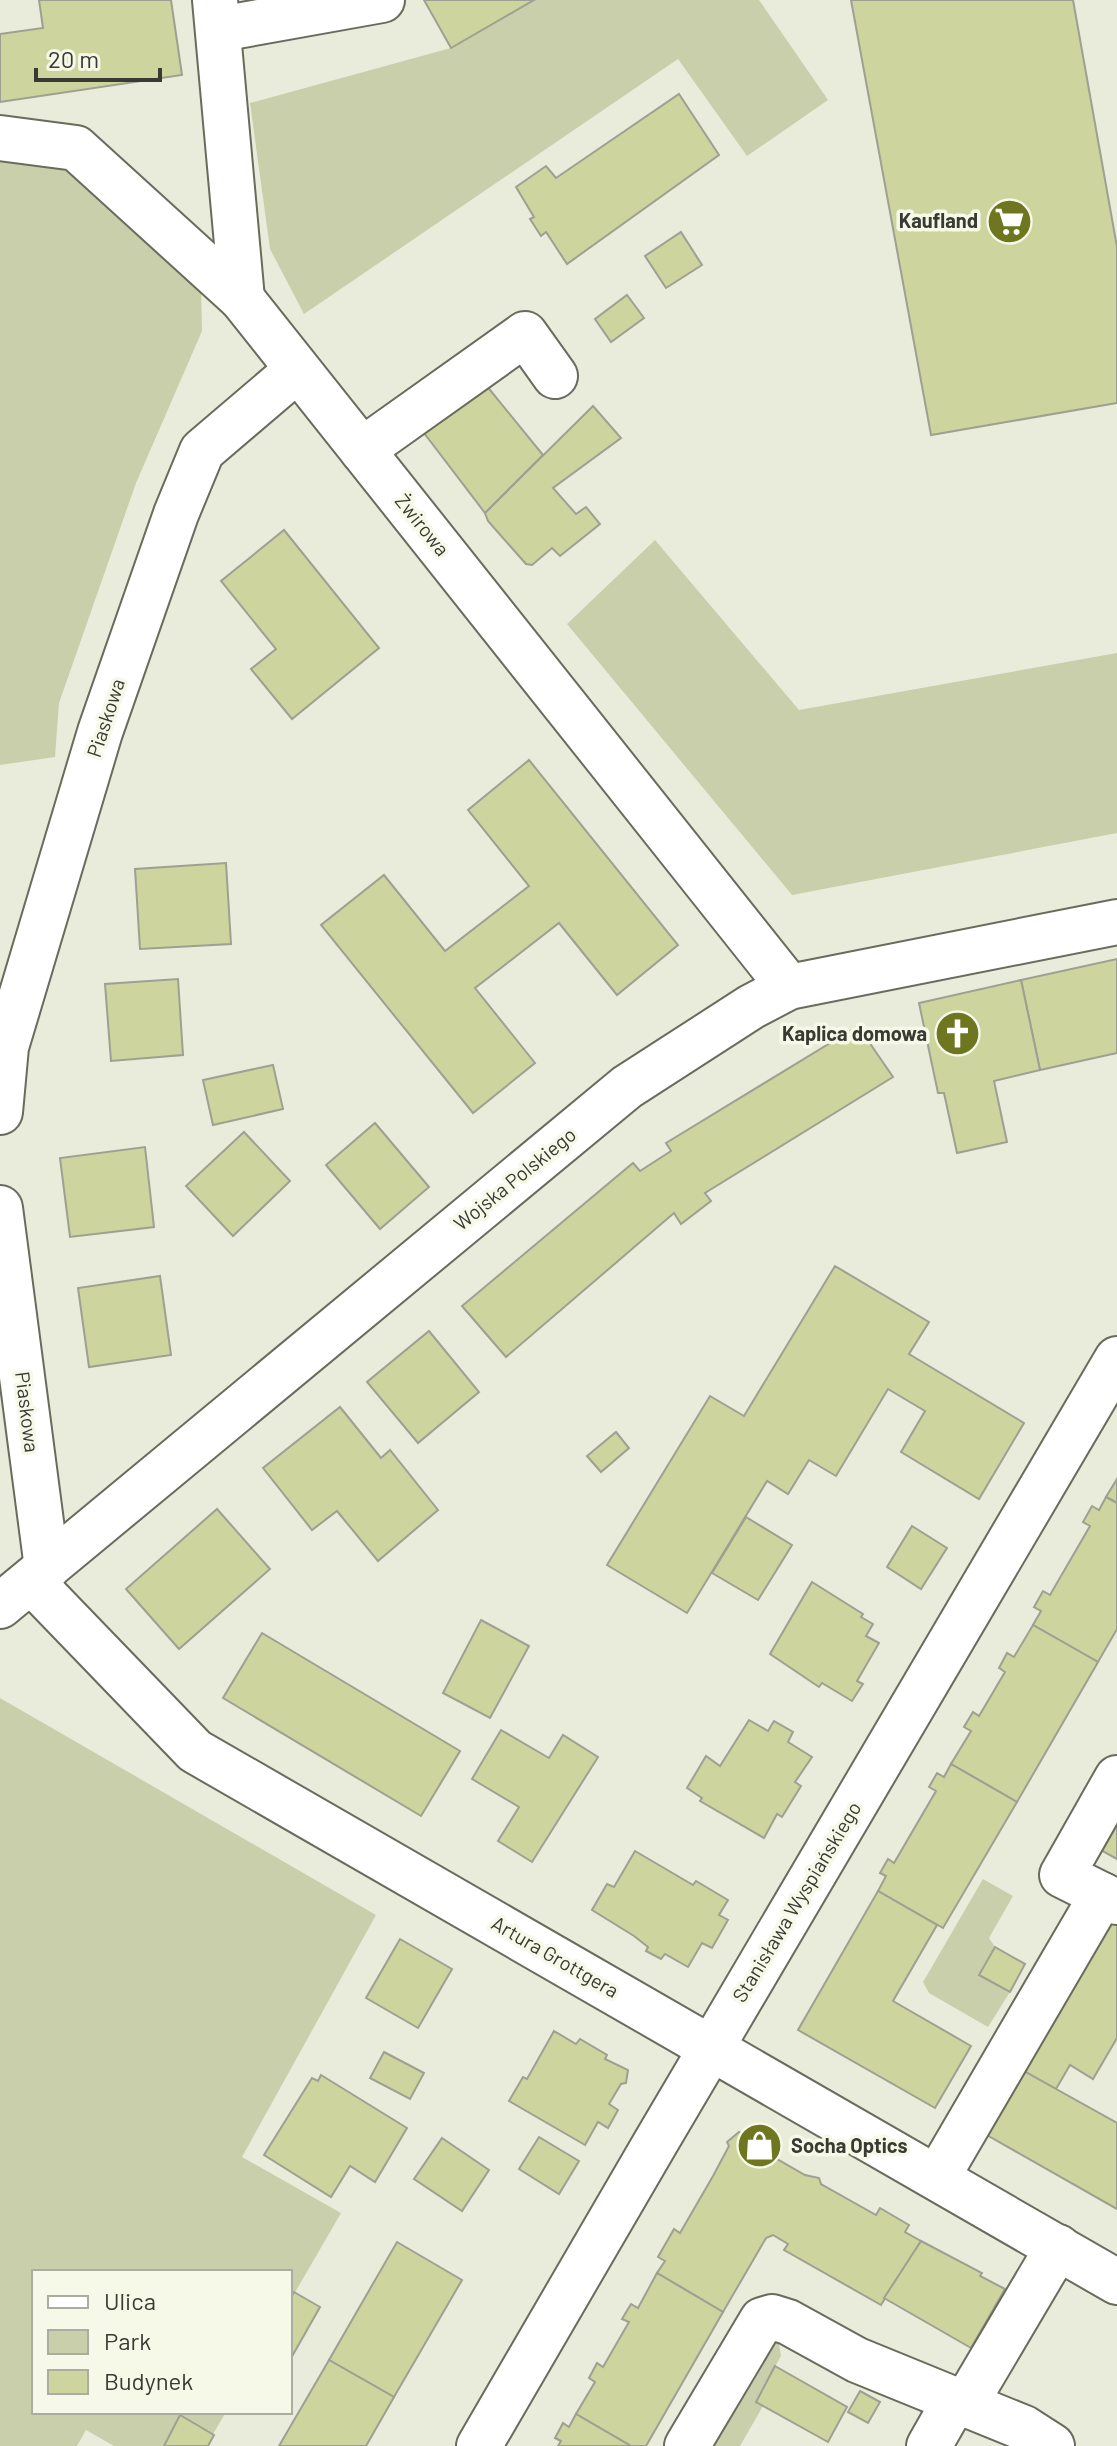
<svg xmlns="http://www.w3.org/2000/svg" width="1117" height="2446" viewBox="0 0 1117 2446" font-family="Barlow,sans-serif">
	<style>
		.green { fill: #c9cfab }
		.building { fill: #cdd49e; stroke: #9ea091; stroke-width: 2 }
		.lines { fill: none; stroke-linecap: round; stroke-linejoin: round }
		.minor-casing { stroke: #696b5c; stroke-width: 48 }
		.minor { stroke: #fff; stroke-width: 44 }
		.labels { text-anchor: middle; stroke-width: 7; stroke-linejoin: round; paint-order: stroke }
		.poi-label { font-size: 20px; font-weight: bold; fill: #393a33; stroke: #f6f9e8; text-anchor: end }
		.street-label { font-size: 20px; fill: #393a33; stroke: #f6f9e8 }
	</style>
	<rect width="100%" height="100%" fill="#e9ecdb"/>
	<g class="green">
		<path d="M 535,0 L 759,0 L 828,100 L 747,156 L 678,59 L 304,314 L 270,249 L 250,103 L 451,48 Z"/>
		<path d="M 0,145 L 57,154 L 201,287 L 202,331 L 136,483 L 59,703 L 55,757 L 0,765 Z"/>
		<path d="M 655,540 L 799,710 L 1117,653 L 1117,833 L 792,895 L 567,624 Z"/>
		<path d="M 0,1698 L 376,1915 L 242,2157 L 341,2213 L 290,2301 L 290,2272 L 34,2272 L 34,2412 L 226,2412 L 206,2446 L 114,2446 L 86,2430 L 77,2446 L 0,2446 Z"/>
		<path d="M 983,1879 L 1013,1896 L 989,1938 L 995,1947 L 979,1974 L 1010,1992 L 988,2027 L 929,1993 L 923,1982 Z"/>
		<path d="M 770,2338 L 779,2344 L 781,2356 L 756,2401 L 763,2406 L 740,2446 L 697,2446 Z"/>
	</g>
	<g class="building">
		<path d="M 39,0 L 171,0 L 182,75 L 0,102 L 0,34 L 43,28 Z"/>
		<path d="M 424,0 L 534,0 L 451,48 Z"/>
		<path d="M 851,0 L 1073,0 L 1117,247 L 1117,403 L 931,435 Z"/>
		<path d="M 679,94 L 719,155 L 567,264 L 546,232 L 541,236 L 530,219 L 534,217 L 516,187 L 546,166 L 556,178 Z"/>
		<path d="M 681,232 L 702,265 L 666,288 L 645,256 Z"/>
		<path d="M 627,295 L 644,318 L 611,342 L 595,319 Z"/>
		<path d="M 486,385 L 543,455 L 485,513 L 424,433 Z"/>
		<path d="M 593,406 L 621,438 L 553,488 L 576,514 L 586,507 L 600,524 L 560,556 L 552,548 L 532,565 L 526,564 L 488,521 L 485,513 Z"/>
		<path d="M 284,530 L 379,648 L 292,719 L 251,669 L 276,649 L 221,581 Z"/>
		<path d="M 529,760 L 678,945 L 617,995 L 559,923 L 475,988 L 535,1063 L 473,1113 L 321,925 L 384,875 L 445,951 L 529,886 L 468,810 Z"/>
		<path d="M 226,863 L 231,944 L 140,949 L 135,869 Z"/>
		<path d="M 1117,959 L 1117,1053 L 1040,1070 L 1021,980 Z"/>
		<path d="M 178,979 L 183,1055 L 111,1061 L 105,984 Z"/>
		<path d="M 1021,980 L 1040,1070 L 994,1081 L 1007,1142 L 957,1153 L 944,1093 L 938,1093 L 919,1003 Z"/>
		<path d="M 858,1026 L 893,1077 L 705,1193 L 711,1201 L 681,1224 L 674,1213 L 506,1357 L 462,1306 L 633,1163 L 640,1171 L 671,1151 L 666,1143 Z"/>
		<path d="M 273,1065 L 283,1109 L 213,1125 L 203,1080 Z"/>
		<path d="M 375,1123 L 429,1187 L 380,1229 L 326,1165 Z"/>
		<path d="M 244,1132 L 290,1181 L 233,1236 L 186,1186 Z"/>
		<path d="M 145,1147 L 154,1227 L 70,1237 L 60,1158 Z"/>
		<path d="M 835,1266 L 929,1322 L 909,1354 L 1024,1423 L 979,1499 L 901,1452 L 925,1411 L 888,1389 L 836,1476 L 809,1460 L 788,1494 L 767,1481 L 687,1613 L 607,1565 L 710,1396 L 744,1416 Z"/>
		<path d="M 160,1276 L 171,1355 L 89,1367 L 78,1288 Z"/>
		<path d="M 429,1331 L 479,1392 L 418,1443 L 367,1382 Z"/>
		<path d="M 340,1407 L 381,1458 L 390,1450 L 438,1510 L 378,1561 L 337,1511 L 312,1530 L 263,1468 Z"/>
		<path d="M 616,1432 L 629,1448 L 601,1472 L 587,1456 Z"/>
		<path d="M 1117,1479 L 1117,1503 L 1106,1497 Z"/>
		<path d="M 1106,1497 L 1117,1503 L 1117,1629 L 1098,1662 L 1033,1625 L 1041,1611 L 1034,1607 L 1043,1591 L 1050,1595 L 1090,1526 L 1083,1522 L 1092,1506 L 1099,1510 Z"/>
		<path d="M 217,1509 L 270,1569 L 179,1649 L 126,1589 Z"/>
		<path d="M 746,1517 L 792,1545 L 758,1600 L 712,1573 Z"/>
		<path d="M 912,1526 L 947,1548 L 921,1589 L 887,1567 Z"/>
		<path d="M 812,1582 L 863,1614 L 861,1617 L 873,1624 L 866,1636 L 879,1643 L 857,1681 L 863,1684 L 852,1701 L 822,1683 L 819,1687 L 770,1654 Z"/>
		<path d="M 481,1620 L 529,1646 L 490,1718 L 443,1693 Z"/>
		<path d="M 1033,1625 L 1098,1662 L 1017,1802 L 951,1764 L 971,1731 L 964,1727 L 973,1712 L 979,1716 L 1005,1672 L 999,1668 L 1007,1653 L 1014,1657 Z"/>
		<path d="M 262,1633 L 460,1751 L 421,1816 L 223,1698 Z"/>
		<path d="M 749,1720 L 768,1731 L 774,1721 L 793,1732 L 788,1742 L 812,1757 L 795,1782 L 801,1786 L 782,1817 L 777,1814 L 764,1838 L 700,1801 L 702,1798 L 687,1788 L 706,1756 L 720,1766 Z"/>
		<path d="M 501,1730 L 549,1758 L 563,1735 L 598,1757 L 532,1862 L 498,1841 L 519,1807 L 472,1779 Z"/>
		<path d="M 951,1764 L 1017,1802 L 943,1928 L 878,1891 L 886,1876 L 880,1873 L 888,1859 L 894,1863 L 936,1791 L 929,1787 L 937,1773 L 944,1777 Z"/>
		<path d="M 1117,1822 L 1117,1859 L 1101,1850 Z"/>
		<path d="M 635,1851 L 693,1885 L 696,1881 L 728,1900 L 719,1915 L 728,1920 L 712,1948 L 702,1943 L 688,1967 L 665,1954 L 661,1959 L 646,1951 L 648,1947 L 634,1936 L 592,1910 L 607,1884 L 614,1887 Z"/>
		<path d="M 878,1891 L 937,1925 L 893,2001 L 971,2046 L 935,2108 L 798,2030 Z"/>
		<path d="M 1109,1915 L 1117,1920 L 1117,2038 L 1093,2079 L 1070,2065 L 1056,2089 L 1022,2070 Z"/>
		<path d="M 400,1939 L 452,1969 L 418,2028 L 366,1998 Z"/>
		<path d="M 995,1947 L 1025,1964 L 1010,1992 L 979,1975 Z"/>
		<path d="M 554,2031 L 576,2044 L 580,2039 L 607,2055 L 605,2059 L 628,2070 L 626,2083 L 621,2084 L 609,2104 L 618,2110 L 608,2128 L 598,2122 L 585,2145 L 509,2101 L 523,2077 L 527,2079 Z"/>
		<path d="M 384,2052 L 424,2073 L 410,2099 L 370,2078 Z"/>
		<path d="M 1022,2070 L 1117,2123 L 1117,2209 L 985,2134 Z"/>
		<path d="M 321,2075 L 407,2128 L 375,2182 L 350,2166 L 331,2197 L 264,2155 L 312,2078 L 318,2081 Z"/>
		<path d="M 739,2132 L 747,2136 L 749,2143 L 805,2175 L 819,2178 L 821,2184 L 876,2215 L 880,2208 L 909,2225 L 905,2232 L 921,2241 L 881,2305 L 784,2250 L 788,2244 L 773,2235 L 766,2238 L 723,2312 L 657,2273 L 665,2261 L 658,2257 L 674,2229 L 680,2233 L 713,2176 L 729,2146 L 727,2142 Z"/>
		<path d="M 539,2137 L 579,2161 L 559,2194 L 519,2169 Z"/>
		<path d="M 442,2138 L 489,2170 L 462,2211 L 414,2179 Z"/>
		<path d="M 921,2241 L 982,2273 L 980,2276 L 1005,2289 L 971,2348 L 884,2298 Z"/>
		<path d="M 397,2242 L 462,2280 L 394,2397 L 329,2360 Z"/>
		<path d="M 657,2273 L 723,2312 L 646,2446 L 631,2446 L 576,2414 L 595,2382 L 589,2378 L 597,2363 L 603,2367 L 629,2322 L 622,2319 L 631,2304 L 638,2308 Z"/>
		<path d="M 294,2292 L 320,2307 L 290,2360 L 290,2299 Z"/>
		<path d="M 329,2360 L 394,2397 L 366,2446 L 279,2446 Z"/>
		<path d="M 775,2366 L 847,2407 L 828,2442 L 756,2402 Z"/>
		<path d="M 860,2391 L 880,2402 L 868,2423 L 848,2412 Z"/>
		<path d="M 576,2414 L 631,2446 L 558,2446 L 561,2441 L 555,2438 L 563,2423 L 569,2427 Z"/>
		<path d="M 180,2415 L 214,2435 L 208,2446 L 164,2446 Z"/>
	</g>
	<g class="lines">
		<defs>
			<g id="minor">
				<path d="M 215,0 L 242,299"/>
				<path d="M 220,29 L 382,0"/>
				<path d="M 0,138 L 76,148 L 242,299 L 789,987"/>
				<path d="M 362,450 L 525,334 L 555,376"/>
				<path d="M 0,1112 L 6,1047 L 100,732 L 176,514 L 202,451 L 297,370"/>
				<path d="M 0,1208 L 47,1568"/>
				<path d="M 32,1582 L 195,1751 L 1117,2282"/>
				<path d="M 0,1606 L 627,1087 L 751,1007 L 789,987 L 1117,922"/>
				<path d="M 1102,1895 L 1062,1875 L 1117,1778"/>
				<path d="M 938,2176 L 1102,1895 L 1117,1902"/>
				<path d="M 964,2406 L 1058,2247"/>
				<path d="M 479,2446 C 689,2082 905,1721 1117,1359"/>
				<path d="M 687,2446 L 762,2320 L 772,2317 L 788,2322 L 857,2360 L 1024,2428 L 1052,2446"/>
				<path d="M 929,2446 L 954,2402"/>
			</g>
		</defs>
		<use href="#minor" class="minor-casing"/>
		<use href="#minor" class="minor"/>
	</g>
	<defs>
		<symbol id="supermarket-disc" viewBox="-11 -11 22 22"><circle r="9.5" fill="#6e761f" stroke="#f6f9e8"/><path d="M-6-5.5h2.5l.6 2H6L4.5 2H-2.5L-4.4-4H-6ZM-1.5 3.2a1.3 1.3 0 1 0 .1 0ZM3 3.2a1.3 1.3 0 1 0 .1 0Z" fill="#fff"/></symbol>
		<symbol id="church-disc" viewBox="-11 -11 22 22"><circle r="9.5" fill="#6e761f" stroke="#f6f9e8"/><path d="M-1.2-6h2.4v3.5h3.3v2.4h-3.3V6h-2.4V-.1h-3.3v-2.4h3.3Z" fill="#fff"/></symbol>
		<symbol id="shop-disc" viewBox="-11 -11 22 22"><circle r="9.5" fill="#6e761f" stroke="#f6f9e8"/><path d="M-5-2.5h2.3a2.7 3.5 0 0 1 5.4 0H5L5.5 6h-11ZM-1.5-2.5h3a1.5 2.3 0 0 0-3 0Z" fill="#fff"/></symbol>
	</defs>
	<g fill-rule="evenodd">
		<use href="#supermarket-disc" x="984" y="196" width="51" height="51"/>
		<use href="#church-disc" x="932" y="1008" width="51" height="51"/>
		<use href="#shop-disc" x="734" y="2120" width="51" height="51"/>
	</g>
	<g class="labels">
		<g class="poi-label">
			<text x="978" y="228">Kaufland</text>
			<text x="927" y="1041">Kaplica domowa</text>
			<text x="791" y="2153" text-anchor="start">Socha Optics</text>
		</g>
		<g class="street-label">
			<text transform="translate(422 525) rotate(51)" y="7">Żwirowa</text>
			<text transform="translate(106 718) rotate(-72)" y="7">Piaskowa</text>
			<text transform="translate(515 1179) rotate(-39)" y="7">Wojska Polskiego</text>
			<text transform="translate(27 1412) rotate(83)" y="7">Piaskowa</text>
			<text transform="translate(797 1902) rotate(-59)" y="7">Stanisława Wyspiańskiego</text>
			<text transform="translate(555 1957) rotate(30)" y="7">Artura Grottgera</text>
		</g>
	</g>
	<rect x="32" y="2270" width="260" height="144" fill="#f6f9e8" stroke="#aaada0" stroke-width="2"/>
	<rect x="48" y="2296" width="40" height="12" fill="#ffffff" stroke="#aaada0" stroke-width="2"/>
	<text x="104" y="2310" font-size="24" fill="#393a33">Ulica</text>
	<rect x="48" y="2330" width="40" height="24" fill="#c9cfab" stroke="#aaada0" stroke-width="2"/>
	<text x="104" y="2350" font-size="24" fill="#393a33">Park</text>
	<rect x="48" y="2370" width="40" height="24" fill="#cdd49e" stroke="#aaada0" stroke-width="2"/>
	<text x="104" y="2390" font-size="24" fill="#393a33">Budynek</text>
	<path d="M36 68v12h124v-12" fill="none" stroke="#393a33" stroke-width="4"/>
	<text x="48" y="68" font-size="24" fill="#393a33" stroke="#f6f9e8" stroke-width="6" paint-order="stroke">20 m</text>
</svg>
